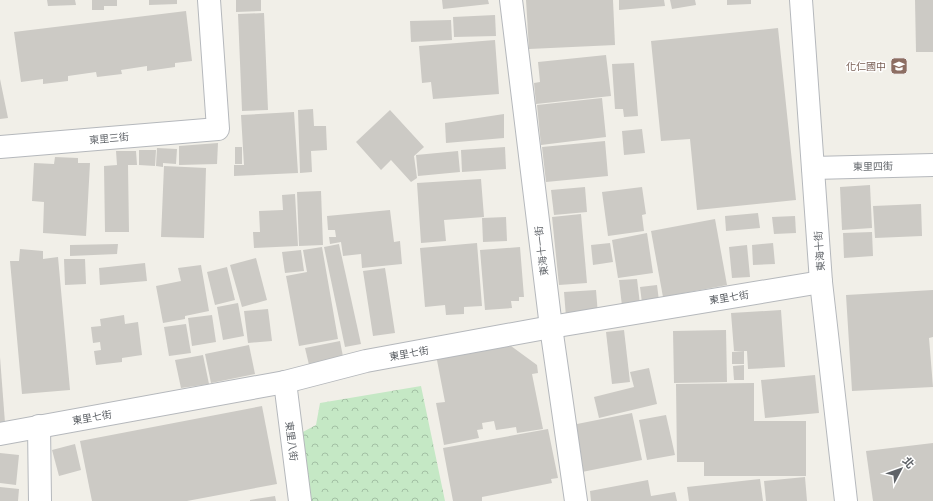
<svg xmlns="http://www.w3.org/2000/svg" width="933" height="501" viewBox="0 0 933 501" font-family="Inter,'Noto Sans TC',sans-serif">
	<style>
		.forest { fill: url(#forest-crowns) }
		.building { fill: #cccac5 }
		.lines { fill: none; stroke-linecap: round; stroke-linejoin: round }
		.minor-casing { stroke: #b5b8bc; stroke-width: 24 }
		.minor { stroke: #fff; stroke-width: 22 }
		.labels { text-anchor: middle; stroke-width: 3; stroke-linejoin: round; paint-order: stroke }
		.education-label { font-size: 10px; fill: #785e54; stroke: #fff; text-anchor: end }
		.street-label { font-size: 10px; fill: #5f6368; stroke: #fff }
	</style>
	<defs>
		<pattern id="forest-crowns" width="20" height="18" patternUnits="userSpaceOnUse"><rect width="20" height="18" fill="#c5e8c5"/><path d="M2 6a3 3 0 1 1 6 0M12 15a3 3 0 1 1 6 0" fill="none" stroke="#a3c0a4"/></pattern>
	</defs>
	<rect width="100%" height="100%" fill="#f1efe8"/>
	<path class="forest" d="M 421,386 L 445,501 L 309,501 L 299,434 L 316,425 L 320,403 Z"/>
	<g class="building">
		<path d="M 47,0 L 75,0 L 76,5 L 48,6 Z"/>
		<path d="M 92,0 L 117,0 L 117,6 L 104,6 L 104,10 L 92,10 Z"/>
		<path d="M 149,0 L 177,0 L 177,4 L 149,5 Z"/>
		<path d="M 236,0 L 261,0 L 261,11 L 236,12 Z"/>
		<path d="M 442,0 L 488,0 L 489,4 L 443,9 Z"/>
		<path d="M 526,0 L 613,0 L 615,45 L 529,49 Z"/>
		<path d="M 619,0 L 664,0 L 665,6 L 619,10 Z"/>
		<path d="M 670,0 L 695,0 L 696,5 L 672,9 Z"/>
		<path d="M 727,0 L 751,0 L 751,4 L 727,5 Z"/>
		<path d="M 915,0 L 933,0 L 933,52 L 916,52 Z"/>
		<path d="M 186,11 L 192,61 L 175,63 L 175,67 L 147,71 L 147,66 L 121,70 L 122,74 L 97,77 L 96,72 L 68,76 L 68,81 L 43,84 L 43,79 L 21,82 L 14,32 Z"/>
		<path d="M 264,13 L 268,110 L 242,111 L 238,14 Z"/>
		<path d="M 495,15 L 496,36 L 454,37 L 453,17 Z"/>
		<path d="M 451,20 L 452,40 L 411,42 L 410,21 Z"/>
		<path d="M 778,28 L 796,200 L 697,210 L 690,139 L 661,141 L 651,41 Z"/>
		<path d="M 495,40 L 499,94 L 433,99 L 431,82 L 422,83 L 419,46 Z"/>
		<path d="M 606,55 L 611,96 L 536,104 L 534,83 L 540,82 L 538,62 Z"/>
		<path d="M 634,63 L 638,116 L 624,117 L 623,109 L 615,109 L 612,64 Z"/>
		<path d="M 0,79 L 8,118 L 0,119 Z"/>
		<path d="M 602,98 L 606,137 L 541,145 L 537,105 Z"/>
		<path d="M 313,109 L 314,126 L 326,126 L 327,150 L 311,151 L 312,172 L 300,173 L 298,110 Z"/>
		<path d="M 390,110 L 424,147 L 414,156 L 417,178 L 411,182 L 391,160 L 381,170 L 356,142 Z"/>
		<path d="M 294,112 L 298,173 L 234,176 L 234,165 L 244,165 L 241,115 Z"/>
		<path d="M 504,114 L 504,138 L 446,143 L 445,123 Z"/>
		<path d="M 642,129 L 645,153 L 624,155 L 622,131 Z"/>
		<path d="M 605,141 L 608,176 L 546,182 L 542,147 Z"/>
		<path d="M 218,143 L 217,164 L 179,165 L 179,146 Z"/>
		<rect x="235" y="147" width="7" height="17"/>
		<path d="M 505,147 L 506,169 L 462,172 L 461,150 Z"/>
		<path d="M 157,148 L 177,149 L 176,164 L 163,163 L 163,167 L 156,166 Z"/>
		<path d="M 139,150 L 156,150 L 155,166 L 139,165 Z"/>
		<path d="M 116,151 L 136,151 L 137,165 L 128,165 L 129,232 L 105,232 L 104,166 L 117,165 Z"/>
		<path d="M 458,151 L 460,172 L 418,176 L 416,155 Z"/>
		<path d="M 55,157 L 78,158 L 78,163 L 90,163 L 86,236 L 43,233 L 44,202 L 32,201 L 34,163 L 54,164 Z"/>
		<path d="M 164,166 L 206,168 L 204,238 L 161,237 Z"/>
		<path d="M 481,179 L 484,217 L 444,220 L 446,241 L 421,243 L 417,183 Z"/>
		<path d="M 870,185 L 872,228 L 842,230 L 840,187 Z"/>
		<path d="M 585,187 L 587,212 L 554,215 L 551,190 Z"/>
		<path d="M 642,187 L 646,214 L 642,215 L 644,231 L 608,236 L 602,192 Z"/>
		<path d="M 321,191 L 323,245 L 299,246 L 297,192 Z"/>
		<path d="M 295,194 L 298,246 L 254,248 L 253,232 L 260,232 L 259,211 L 283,210 L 282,195 Z"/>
		<path d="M 921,204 L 922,236 L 875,238 L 873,206 Z"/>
		<path d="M 390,210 L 394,242 L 400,241 L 402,264 L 362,268 L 361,254 L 343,256 L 341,242 L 330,244 L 329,237 L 336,237 L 335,230 L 328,230 L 327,216 Z"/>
		<path d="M 758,213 L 760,228 L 726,231 L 725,216 Z"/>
		<path d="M 581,214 L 587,283 L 559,285 L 552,217 Z"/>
		<path d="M 795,216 L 796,233 L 774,234 L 772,217 Z"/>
		<path d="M 506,217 L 507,241 L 483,242 L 482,218 Z"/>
		<path d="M 715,219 L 727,285 L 663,297 L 651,231 Z"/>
		<path d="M 872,232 L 873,256 L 844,258 L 843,233 Z"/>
		<path d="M 647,233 L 653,273 L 618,278 L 612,240 Z"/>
		<path d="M 477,243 L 482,306 L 464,307 L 464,314 L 446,315 L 445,305 L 425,307 L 420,248 Z"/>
		<path d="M 610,243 L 613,262 L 593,265 L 591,245 Z"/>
		<path d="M 773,243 L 775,264 L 753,265 L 752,245 Z"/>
		<path d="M 118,244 L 117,254 L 70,256 L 70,245 Z"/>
		<path d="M 339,244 L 361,344 L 345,347 L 324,247 Z"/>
		<path d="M 747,245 L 750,277 L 732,278 L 729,247 Z"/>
		<path d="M 322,247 L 338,339 L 299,346 L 286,276 L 307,272 L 303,250 Z"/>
		<path d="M 520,247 L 524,297 L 519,297 L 519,301 L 511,301 L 512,308 L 485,310 L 480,250 Z"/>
		<path d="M 20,249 L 43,251 L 43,259 L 58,257 L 70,390 L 22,394 L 10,261 L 19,261 Z"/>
		<path d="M 301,250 L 304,271 L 285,273 L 282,252 Z"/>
		<path d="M 256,258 L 267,300 L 242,307 L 230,265 Z"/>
		<path d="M 64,259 L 85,259 L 86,284 L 65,285 Z"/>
		<path d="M 145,263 L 147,281 L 100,285 L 99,268 Z"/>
		<path d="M 201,265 L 209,311 L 185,316 L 185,319 L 163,323 L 156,286 L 181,281 L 178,268 Z"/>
		<path d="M 227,267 L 235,300 L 215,305 L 207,272 Z"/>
		<path d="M 385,268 L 395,333 L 373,336 L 363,271 Z"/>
		<path d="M 637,279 L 640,304 L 622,306 L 619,280 Z"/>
		<path d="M 657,285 L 659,301 L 642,303 L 640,287 Z"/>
		<path d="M 596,290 L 598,315 L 566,317 L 564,292 Z"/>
		<path d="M 933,290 L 933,337 L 929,338 L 933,387 L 852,391 L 846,295 Z"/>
		<path d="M 238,303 L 244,336 L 223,340 L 217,307 Z"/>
		<path d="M 268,309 L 272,341 L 248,343 L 244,311 Z"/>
		<path d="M 781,310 L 785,367 L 748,369 L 747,351 L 734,351 L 731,313 Z"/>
		<path d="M 124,315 L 125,324 L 138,322 L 142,355 L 122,358 L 122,362 L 96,365 L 94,351 L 101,350 L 100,342 L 93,343 L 91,327 L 101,326 L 100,319 Z"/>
		<path d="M 212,315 L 216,342 L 192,346 L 188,318 Z"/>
		<path d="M 186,324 L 191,353 L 169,356 L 164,327 Z"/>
		<path d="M 624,330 L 630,382 L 612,384 L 606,332 Z"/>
		<path d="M 726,330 L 727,382 L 674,383 L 673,331 Z"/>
		<path d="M 340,341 L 344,362 L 310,369 L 305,348 Z"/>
		<path d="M 249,345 L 255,374 L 211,383 L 205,354 Z"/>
		<path d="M 511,346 L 537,365 L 538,373 L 532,374 L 543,429 L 517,433 L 516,427 L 496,430 L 494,421 L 482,423 L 483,429 L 477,430 L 479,438 L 444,445 L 436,403 L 445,402 L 436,355 L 458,350 L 459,355 Z"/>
		<path d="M 744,351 L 744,364 L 732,364 L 732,352 Z"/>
		<path d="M 203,355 L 209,384 L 181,388 L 175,360 Z"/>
		<path d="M 0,357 L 5,423 L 0,423 Z"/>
		<path d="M 744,365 L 744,380 L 734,380 L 733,366 Z"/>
		<path d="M 649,368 L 657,404 L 599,418 L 594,397 L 634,387 L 630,372 Z"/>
		<path d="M 815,375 L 819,413 L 765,418 L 761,380 Z"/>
		<path d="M 754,383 L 754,421 L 806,421 L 806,476 L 704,476 L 704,462 L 677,462 L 676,384 Z"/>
		<path d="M 262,406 L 277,484 L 187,501 L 92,501 L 80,441 Z"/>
		<path d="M 632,413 L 642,460 L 582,472 L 572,425 Z"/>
		<path d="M 666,415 L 675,455 L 647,460 L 639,420 Z"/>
		<path d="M 548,429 L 558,478 L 551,479 L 552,483 L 482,497 L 482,501 L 453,501 L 443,448 Z"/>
		<path d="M 933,443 L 933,501 L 873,501 L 866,451 Z"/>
		<path d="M 75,444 L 81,470 L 59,476 L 52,450 Z"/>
		<path d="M 0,453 L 19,455 L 16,485 L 0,483 Z"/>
		<path d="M 805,477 L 807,501 L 766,501 L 764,481 Z"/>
		<path d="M 760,479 L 763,501 L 689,501 L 687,487 Z"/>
		<path d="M 648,480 L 651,496 L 675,492 L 677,501 L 591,501 L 590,491 Z"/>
		<path d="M 0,487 L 19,489 L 18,501 L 0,501 Z"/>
		<path d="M 275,496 L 276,501 L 250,501 L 250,500 Z"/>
	</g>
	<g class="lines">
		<defs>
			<g id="minor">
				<path d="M 511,0 L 551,327 L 576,501"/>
				<path d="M 801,0 L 821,282 L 846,501"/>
				<path d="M 0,147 L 218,129 L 209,0"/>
				<path d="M 813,168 L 933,165"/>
				<path d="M 285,382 L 300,501"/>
				<path d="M 39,426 L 40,501"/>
				<path d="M 0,434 L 285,382 L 366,361 L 551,327 L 821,282"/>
			</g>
		</defs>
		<use href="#minor" class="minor-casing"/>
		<use href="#minor" class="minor"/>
	</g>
	<defs>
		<symbol id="school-square" viewBox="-11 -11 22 22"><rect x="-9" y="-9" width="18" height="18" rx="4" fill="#8d6e63" stroke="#fff"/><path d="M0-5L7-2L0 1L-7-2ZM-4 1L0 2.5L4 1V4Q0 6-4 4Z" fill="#fff"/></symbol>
	</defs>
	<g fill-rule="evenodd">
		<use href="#school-square" x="889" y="56" width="20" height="20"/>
	</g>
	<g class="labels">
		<g class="education-label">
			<text x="886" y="70">化仁國中</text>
		</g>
		<g class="street-label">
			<text transform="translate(109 138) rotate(-5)" y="4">東里三街</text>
			<text transform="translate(873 166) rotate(-1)" y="4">東里四街</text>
			<text transform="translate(541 251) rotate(-97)" y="4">東海十一街</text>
			<text transform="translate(819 251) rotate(-94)" y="4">東海十街</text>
			<text transform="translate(729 297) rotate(-9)" y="4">東里七街</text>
			<text transform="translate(409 353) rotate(-10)" y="4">東里七街</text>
			<text transform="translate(92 417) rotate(-10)" y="4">東里七街</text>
			<text transform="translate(292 441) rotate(83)" y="4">東里八街</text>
		</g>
	</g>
	<g transform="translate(901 469) rotate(49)" stroke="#ffffff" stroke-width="3" paint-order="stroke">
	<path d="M0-3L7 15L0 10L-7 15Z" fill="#5f6368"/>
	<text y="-6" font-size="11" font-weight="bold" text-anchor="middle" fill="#5f6368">北</text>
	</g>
</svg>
